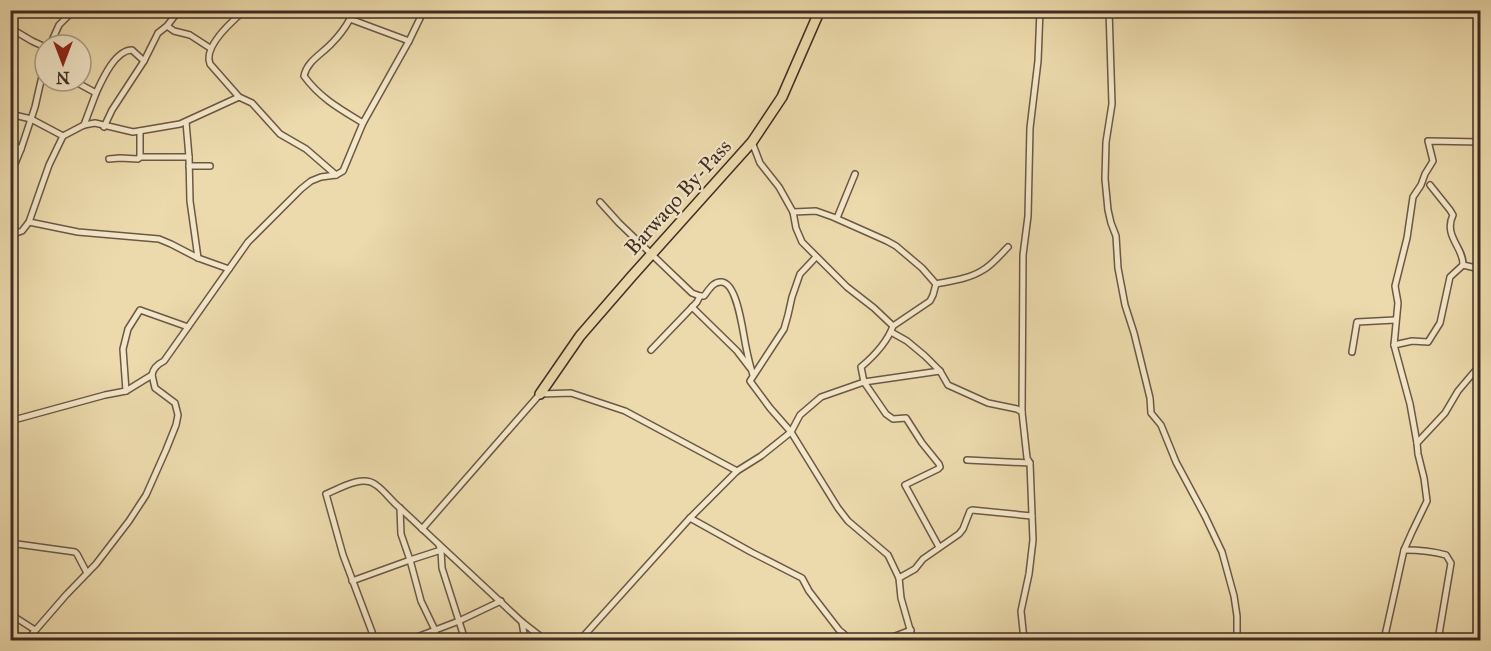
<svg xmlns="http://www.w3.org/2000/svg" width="1491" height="651" viewBox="0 0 1491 651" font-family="'IM FELL Great Primer',serif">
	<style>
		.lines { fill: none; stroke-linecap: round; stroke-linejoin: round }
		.street-casing { stroke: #6b5845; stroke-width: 8 }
		.highway-casing { stroke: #402c23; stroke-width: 12 }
		.street { stroke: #f3e7c9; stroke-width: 5 }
		.highway { stroke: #ecdaac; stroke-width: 9 }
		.labels { text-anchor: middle; stroke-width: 4.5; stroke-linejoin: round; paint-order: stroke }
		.street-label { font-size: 21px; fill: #402c23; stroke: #f3e7c9 }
	</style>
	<rect width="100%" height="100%" fill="#ecdaac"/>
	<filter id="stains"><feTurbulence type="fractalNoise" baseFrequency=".00333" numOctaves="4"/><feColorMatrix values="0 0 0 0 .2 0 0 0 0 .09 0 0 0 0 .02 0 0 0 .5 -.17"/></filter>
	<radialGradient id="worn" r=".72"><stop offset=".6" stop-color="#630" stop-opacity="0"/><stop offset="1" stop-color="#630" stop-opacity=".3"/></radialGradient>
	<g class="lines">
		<defs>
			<g id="street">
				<path d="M 346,10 L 350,19 L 409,41"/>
				<path d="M 1109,10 L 1112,104 L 1106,142 L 1105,179 L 1108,210 L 1111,223 L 1116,236 L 1118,268 L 1125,305 L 1134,333 L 1150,398 L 1151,413 L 1161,425 L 1176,462 L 1205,516 L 1222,552 L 1234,596 L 1237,616 L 1237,640"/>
				<path d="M 350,19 C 345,28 339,36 332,43 C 322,54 307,61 304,76 C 320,98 340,109 363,123"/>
				<path d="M 167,26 L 174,31 L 190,35 L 210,48"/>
				<path d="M 10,28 L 32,41 L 45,47"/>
				<path d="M 50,45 L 59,25 L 74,10"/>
				<path d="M 74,81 L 96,93 L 84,125"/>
				<path d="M 96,93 C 102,80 115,50 132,50 L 144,61"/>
				<path d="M 239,97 L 210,64 C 203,47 232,21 245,10"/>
				<path d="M 10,114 L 31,119 L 63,136 L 84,125 L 95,123 L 133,132 L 180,124 L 239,97 L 252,103 L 280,134 L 306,149 L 336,175"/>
				<path d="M 186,122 L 189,157 L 190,201 L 198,258"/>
				<path d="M 104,127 L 112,110 L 144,61 L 158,33 L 167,26 L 179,10"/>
				<path d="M 752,142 L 760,163 L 779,187 L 793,212 L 796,228 L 802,242 L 847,287 L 874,308 L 893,326"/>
				<path d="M 10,144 L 21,149"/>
				<path d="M 140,157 L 189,157"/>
				<path d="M 109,159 L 120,158 L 138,159 L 140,157 L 140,131"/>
				<path d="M 189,166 L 210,166"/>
				<path d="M 10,176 L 21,149 L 35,107 L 45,63"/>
				<path d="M 600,202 L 619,223 L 692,293 L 700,296 L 704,296 C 709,290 713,281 722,282 C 738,284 743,334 746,347 C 748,357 750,366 753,375"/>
				<path d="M 793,212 L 816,211 L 833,217 L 887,241 L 896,246 L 922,268 L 936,284"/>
				<path d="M 837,218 L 855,174"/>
				<path d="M 29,222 L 78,232 L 159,239 L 171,244 L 198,258 L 229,269"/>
				<path d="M 10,235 L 22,231 L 29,222 L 49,165 L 63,136"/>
				<path d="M 816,257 L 800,274 L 792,297 L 788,315 L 784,329 L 750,381 L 770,408 L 791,432 L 838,508 L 848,521 L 888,555 L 899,578 L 901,598 L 913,640"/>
				<path d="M 1463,265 L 1480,269"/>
				<path d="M 692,307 L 737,351 L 750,368"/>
				<path d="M 891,332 L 907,341 L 925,356 L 940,371 L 948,385 L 988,403 L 1017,409 L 1022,412"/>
				<path d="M 1394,345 L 1412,341 L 1428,342 L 1440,323 L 1450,277 L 1463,265 C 1464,248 1443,236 1453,215 L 1450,210 L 1430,185"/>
				<path d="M 651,350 L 697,302 L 700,296"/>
				<path d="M 1352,352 L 1357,322 L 1395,320"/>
				<path d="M 126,391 L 123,349 L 128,329 L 140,310 L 188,327"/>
				<path d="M 10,421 L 105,395 L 126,391 L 152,375 C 153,368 158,364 164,361 L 248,242 L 301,189 L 311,181 L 321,177 L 336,175 L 343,171 L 363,123 L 409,41 L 424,10"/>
				<path d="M 1417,443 L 1410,404 L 1394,345 L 1398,303 L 1395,286 L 1407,238 L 1413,197 L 1421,185 L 1425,174 L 1433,161 L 1428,141 L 1480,142"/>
				<path d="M 967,460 L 1030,463"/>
				<path d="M 400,508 L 401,534 L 410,560 L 421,601 L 435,630 L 436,640"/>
				<path d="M 690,518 L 751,552 L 802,578 L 809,591 L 839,630 L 851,640"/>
				<path d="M 422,529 L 540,394 L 571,393 L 625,411 L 737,471"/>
				<path d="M 10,543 L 75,552 L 77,554 L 87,573"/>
				<path d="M 439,545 L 441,550 L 442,568 L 465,640"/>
				<path d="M 939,547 L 905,485 L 938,469 L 940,467 L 939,464 L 922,443 L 906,418 L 893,419 L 886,414 L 864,382 L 861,367 C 874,356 887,343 893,326 L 930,301 L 933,295 L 936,284 C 951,281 969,279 983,270 C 992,265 1000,255 1008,247"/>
				<path d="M 1404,550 C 1419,550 1432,551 1446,555 L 1451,563 L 1438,640"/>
				<path d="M 899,578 L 915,569 L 923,559 L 959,534 L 963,529 L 970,511 L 972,510 L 1032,516"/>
				<path d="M 352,581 L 410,560 L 441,550"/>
				<path d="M 10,614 L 35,630"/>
				<path d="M 522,622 L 525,640"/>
				<path d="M 27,640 L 66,595 L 96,564 L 129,521 L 146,495 L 166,450 L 176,425 L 178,415 L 175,403 L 155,388 L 152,375"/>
				<path d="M 375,640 L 343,555 L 326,494 C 339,489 362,474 376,485 C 385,491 391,501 400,508 L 522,622 L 545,640"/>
				<path d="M 409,640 L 459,621 L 501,601"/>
				<path d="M 580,640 L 690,518 L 737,471 L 761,456 L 791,432 L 800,415 L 821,397 L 864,382 L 940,371"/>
				<path d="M 885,640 L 911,630"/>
				<path d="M 1024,640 L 1021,611 L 1029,574 L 1033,540 L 1030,463 L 1027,458 L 1022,412 L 1023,255 L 1028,216 L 1030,128 L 1038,61 L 1040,10"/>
				<path d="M 1384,640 L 1404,550 L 1412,532 L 1427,501 L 1424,478 L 1418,454 L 1417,443 L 1445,413 L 1458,391 L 1480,365"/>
			</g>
			<path id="highway" d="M 540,394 L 580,336 L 632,276 L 752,142 L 782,97 L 820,10"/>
		</defs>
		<use href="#street" class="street-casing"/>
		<use href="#highway" class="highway-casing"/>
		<use href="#street" class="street"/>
		<use href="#highway" class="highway"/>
	</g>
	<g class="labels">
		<g class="street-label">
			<text transform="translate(678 197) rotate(-48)" y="7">Barwaqo By-Pass</text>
		</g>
	</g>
	<rect width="1491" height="651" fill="none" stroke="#ecdaac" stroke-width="36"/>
	<rect x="12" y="12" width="1467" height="627" fill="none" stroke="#402c23" stroke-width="3"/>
	<rect x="18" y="18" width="1455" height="615" fill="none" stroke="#402c23" stroke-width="1.5"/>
	<g transform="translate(63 63) rotate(180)"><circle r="28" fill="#f3e7c9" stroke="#ab9c87" stroke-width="1.5"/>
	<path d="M0-4.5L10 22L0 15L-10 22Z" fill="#8f2418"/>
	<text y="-9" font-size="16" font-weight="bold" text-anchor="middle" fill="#402c23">N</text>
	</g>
	<rect width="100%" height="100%" filter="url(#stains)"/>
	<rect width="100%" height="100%" fill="url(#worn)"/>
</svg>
